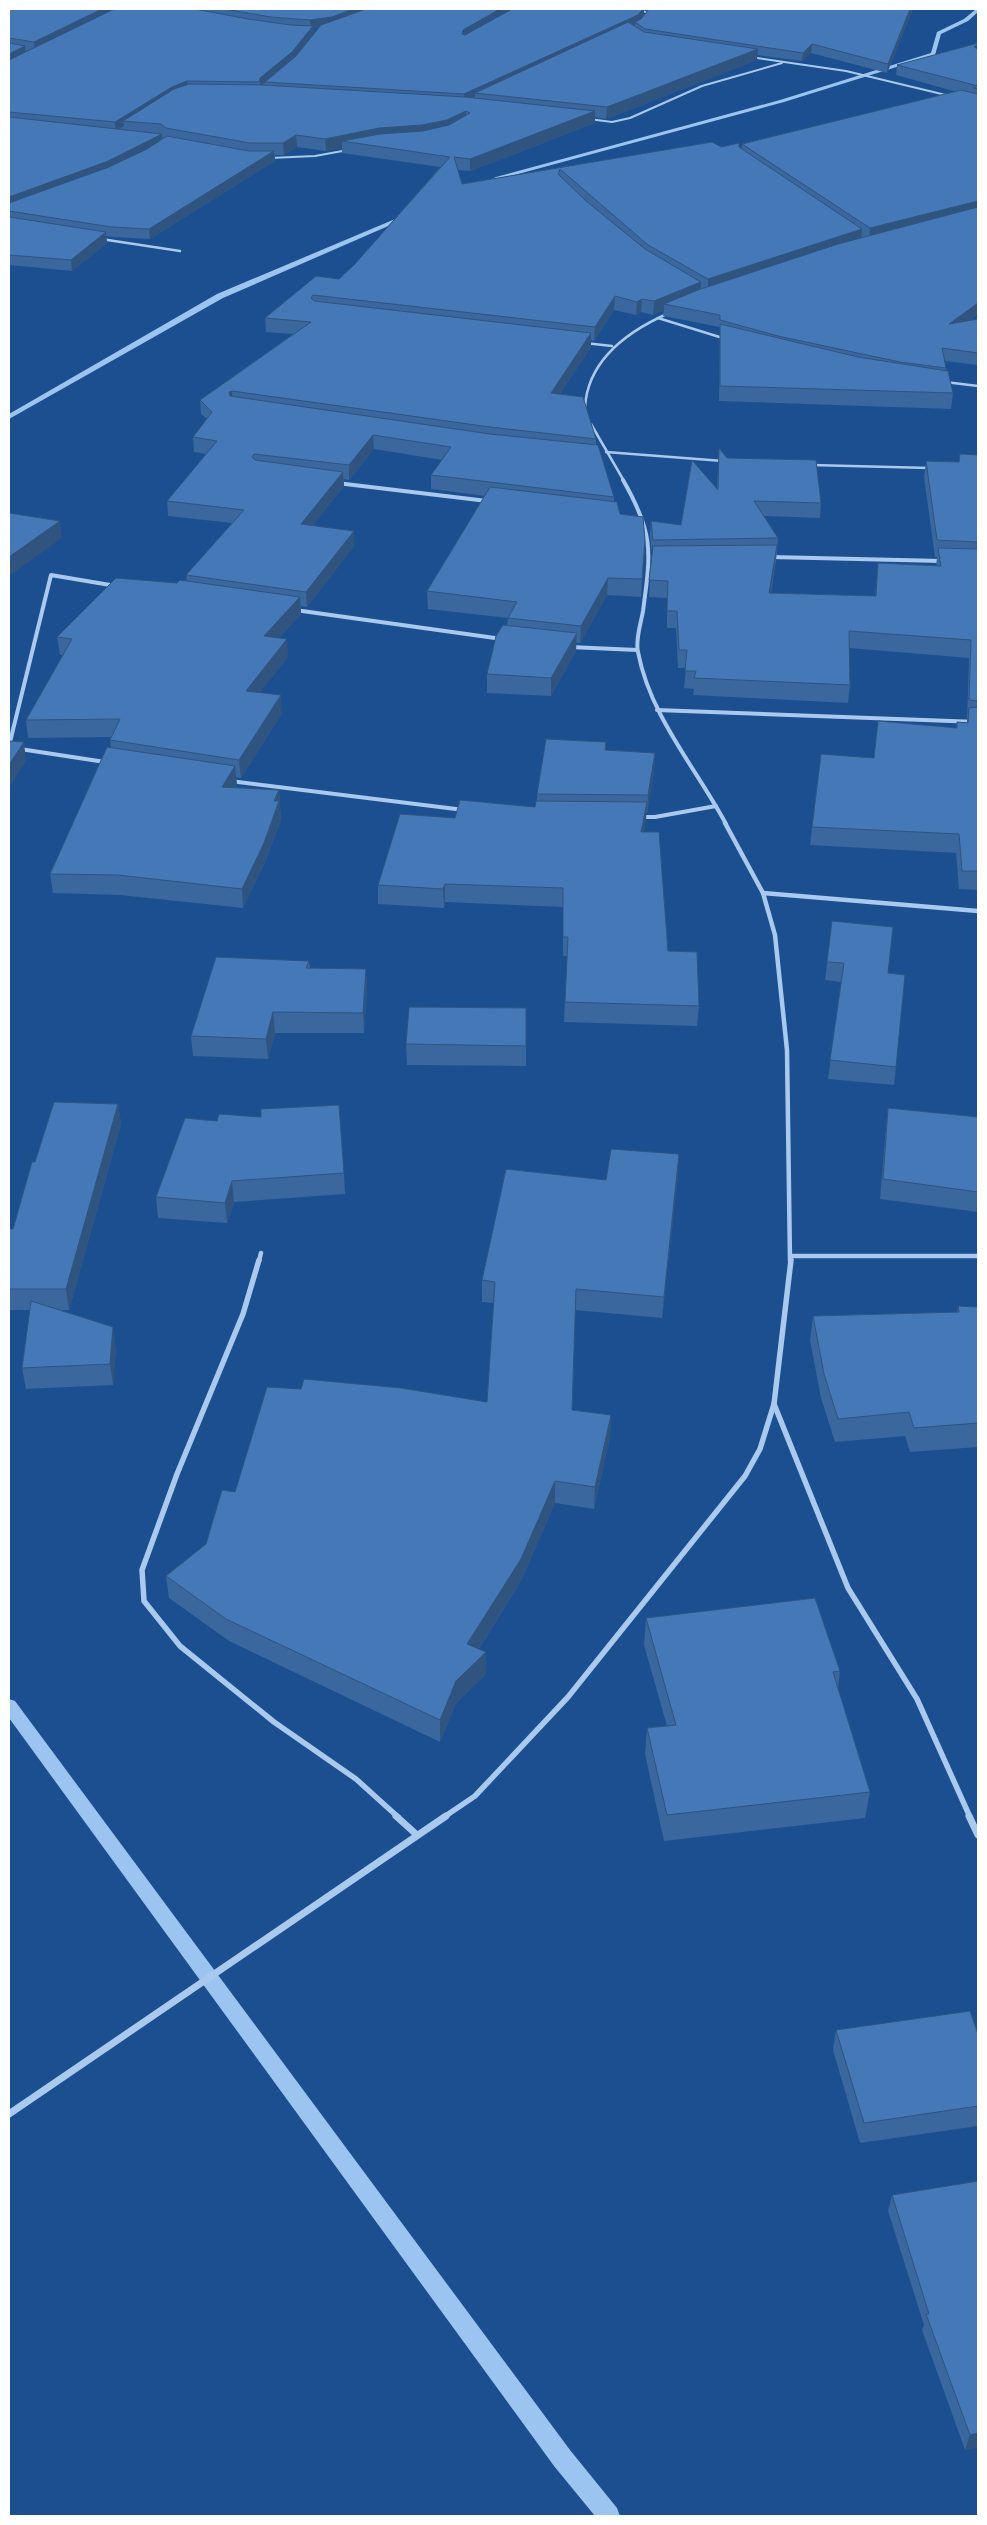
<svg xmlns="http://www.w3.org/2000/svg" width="987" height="2525" viewBox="0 0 987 2525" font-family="'Roboto Condensed',sans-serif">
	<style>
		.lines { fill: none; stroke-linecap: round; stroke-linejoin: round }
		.stream { fill: #9cc4f0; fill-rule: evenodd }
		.minor-far5 { stroke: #a9c9ee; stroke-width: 2 }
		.minor-far4 { stroke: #a9c9ee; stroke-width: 2.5 }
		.minor-far3 { stroke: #a9c9ee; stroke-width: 4 }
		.minor-far2 { stroke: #a9c9ee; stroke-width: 4.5 }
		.minor-far1 { stroke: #a9c9ee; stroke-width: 5.5 }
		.minor { stroke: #a9c9ee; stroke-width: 7 }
		.wall { fill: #3a679d; fill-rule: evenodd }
		.shaded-wall { fill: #305480 }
		.building { fill: #4478b7; stroke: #305480 }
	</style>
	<rect width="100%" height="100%" fill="#1b4f8f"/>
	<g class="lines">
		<g class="stream">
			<path d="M 976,9 L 978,9 L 978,12 L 968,21 L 941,34 L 935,55 L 784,102 L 500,179 L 482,187 L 477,186 L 496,177 L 780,100 L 931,53 L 937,32 L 964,19 Z"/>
			<path d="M 407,214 L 409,217 L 223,298 L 9,419 L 9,414 L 217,294 Z"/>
			<path d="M 9,1699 L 15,1701 L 570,2450 L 617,2508 L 620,2516 L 595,2516 L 554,2466 L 9,1718 Z"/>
		</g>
		<g class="minor-far5">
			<path d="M 640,9 L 647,13 L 645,18"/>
			<path d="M 750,57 L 846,71 L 950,96"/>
			<path d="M 589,119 L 612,122 L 630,118 L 702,86 L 782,63"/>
			<path d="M 270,158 L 315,156 L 348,150"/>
		</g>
		<g class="minor-far4">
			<path d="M 101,239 L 180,251"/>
			<path d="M 658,318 L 726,339"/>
			<path d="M 585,343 L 612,346"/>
			<path d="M 945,382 L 978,386"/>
			<path d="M 585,407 C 588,359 628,331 669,313"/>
			<path d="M 591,424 L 624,481"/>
			<path d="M 606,452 L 723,461"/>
			<path d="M 811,465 L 930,468"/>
		</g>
		<g class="minor-far3">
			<path d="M 623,480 C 654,534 651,551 643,611 C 641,623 635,640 638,652 C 650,716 696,768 726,824"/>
			<path d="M 337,483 L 487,501"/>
			<path d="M 771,557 L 942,561"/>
			<path d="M 295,610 L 502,639"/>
			<path d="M 570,647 L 637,650"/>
			<path d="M 657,710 L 978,722"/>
			<path d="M 9,746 L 51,575 L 116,586"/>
			<path d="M 20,749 L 105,762"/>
			<path d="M 230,781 L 464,810"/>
			<path d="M 640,817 L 655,817 L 716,806"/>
		</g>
		<g class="minor-far2">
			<path d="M 725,823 L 763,893 L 775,935 L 787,1050 L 790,1261"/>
			<path d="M 763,893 L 978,911"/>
			<path d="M 791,1256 L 978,1256"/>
			<path d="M 259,1261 L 261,1253"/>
		</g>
		<g class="minor-far1">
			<path d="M 259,1260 L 243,1314 L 177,1474 L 142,1570 L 144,1601 L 180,1646 L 274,1722 L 356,1779 L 398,1817"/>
			<path d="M 774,1404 L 848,1588 L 917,1699 L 970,1817"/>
			<path d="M 444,1817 L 475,1796 L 568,1697 L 745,1476 L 760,1449 L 774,1404 L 791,1260"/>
		</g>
		<g class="minor">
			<path d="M 396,1816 L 417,1835"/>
			<path d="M 969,1816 L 978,1835"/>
			<path d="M 9,2114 L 446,1816"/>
		</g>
	</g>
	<g class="wall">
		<path d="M 9,9 L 913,9 L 887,73 L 811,53 L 802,61 L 757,55 L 757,60 L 606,119 L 595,117 L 595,123 L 470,171 L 458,170 L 462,184 L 712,142 L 721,147 L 739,147 L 742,149 L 742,144 L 957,92 L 896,75 L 897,65 L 974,47 L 978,49 L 978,314 L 969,321 L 978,319 L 978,365 L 945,361 L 946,368 L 946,370 L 953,393 L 951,409 L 719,401 L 720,327 L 663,316 L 664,310 L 653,315 L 641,312 L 636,315 L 614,310 L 594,341 L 591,340 L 591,347 L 560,394 L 596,439 L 596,445 L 614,497 L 614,502 L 620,514 L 645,540 L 641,597 L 607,595 L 580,643 L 576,643 L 576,651 L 551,696 L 487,693 L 487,674 L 507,625 L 508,618 L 428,609 L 427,591 L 485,496 L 431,489 L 431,475 L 442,460 L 374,449 L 349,480 L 344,479 L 344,486 L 313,525 L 354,546 L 307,607 L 301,606 L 301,614 L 279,638 L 288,657 L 260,692 L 282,713 L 241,778 L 236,777 L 237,785 L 235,787 L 279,790 L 281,820 L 265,862 L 243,908 L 120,895 L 53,893 L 50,874 L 111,748 L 110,740 L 112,737 L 28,738 L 26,720 L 63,655 L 60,655 L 57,637 L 177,583 L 187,581 L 186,575 L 232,523 L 168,516 L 167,501 L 206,454 L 194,452 L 193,437 L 207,419 L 201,414 L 200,400 L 293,334 L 266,332 L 265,318 L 339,279 L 354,265 L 440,167 L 342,153 L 342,148 L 326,151 L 297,147 L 284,155 L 275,155 L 275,161 L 150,239 L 114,237 L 106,236 L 107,243 L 72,271 L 9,265 ZM 644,9 L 647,12 L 641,19 L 640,20 L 644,15 ZM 319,27 L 314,34 L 314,28 Z"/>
		<path d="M 719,448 L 727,458 L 821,503 L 820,518 L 764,516 L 778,538 L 777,553 L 771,593 L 875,596 L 878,563 L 936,566 L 937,557 L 935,557 L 924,477 L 926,461 L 959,462 L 960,454 L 978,455 L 978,890 L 959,889 L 956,853 L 810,845 L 812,827 L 874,758 L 956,728 L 957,722 L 967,722 L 969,658 L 849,648 L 850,685 L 848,703 L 693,695 L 694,689 L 684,688 L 686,668 L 678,668 L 676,628 L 667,628 L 667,598 L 649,597 L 652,554 L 650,535 L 651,521 L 681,525 L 717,489 Z"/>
		<path d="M 606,742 L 606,750 L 655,753 L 654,771 L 647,813 L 646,813 L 644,832 L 668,951 L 699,1006 L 697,1026 L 564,1022 L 567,956 L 563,956 L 563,907 L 445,902 L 444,908 L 378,904 L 378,885 L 455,818 L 535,807 L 537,801 L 537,794 Z"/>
		<path d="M 832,921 L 888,973 L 896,1067 L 894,1085 L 828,1079 L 841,982 L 825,980 Z"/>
		<path d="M 309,961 L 310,968 L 366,969 L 367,988 L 364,1033 L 275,1033 L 268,1059 L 193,1056 L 191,1036 Z"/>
		<path d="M 526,1008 L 526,1066 L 407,1065 L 406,1044 Z"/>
		<path d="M 118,1104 L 121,1124 L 69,1310 L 60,1310 L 116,1348 L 113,1385 L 26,1389 L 22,1368 L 30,1310 L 9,1310 L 9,1229 L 13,1229 L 35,1162 Z"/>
		<path d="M 888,1108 L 978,1117 L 978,1212 L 880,1199 L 886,1127 Z"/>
		<path d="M 185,1118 L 344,1173 L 345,1194 L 234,1202 L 227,1223 L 158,1218 L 156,1197 Z"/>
		<path d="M 679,1154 L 678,1175 L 662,1318 L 575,1310 L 572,1410 L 611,1415 L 610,1437 L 594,1509 L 555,1503 L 521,1581 L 479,1649 L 486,1674 L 456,1703 L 440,1742 L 229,1641 L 169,1598 L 166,1576 L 206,1544 L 235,1492 L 487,1402 L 494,1303 L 482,1302 L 482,1280 L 606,1180 Z"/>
		<path d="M 958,1306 L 978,1307 L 978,1447 L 910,1452 L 905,1436 L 835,1442 L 821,1398 L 810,1340 L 813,1316 L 957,1312 Z"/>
		<path d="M 646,1618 L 840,1671 L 838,1688 L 870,1792 L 865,1818 L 664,1841 L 645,1754 L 647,1728 L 667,1726 L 644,1645 Z"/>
		<path d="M 836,2030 L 978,2034 L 978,2126 L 860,2143 L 833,2050 Z"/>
		<path d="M 892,2195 L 978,2447 L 965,2450 L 922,2330 L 924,2325 L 888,2211 Z"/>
	</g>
	<g class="shaded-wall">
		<path d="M 102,9 L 132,9 L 35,50 L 34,42 Z"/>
		<path d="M 353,9 L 375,9 L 332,25 L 314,28 L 314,34 L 292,61 L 260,87 L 260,91 L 260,78 L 311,29 L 310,20 Z"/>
		<path d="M 500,9 L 515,9 L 462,43 L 463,30 Z"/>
		<path d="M 643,9 L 644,9 L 644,15 L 637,24 L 635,22 L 635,25 L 485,94 L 475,93 L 475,98 L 464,103 L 464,94 Z"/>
		<path d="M 910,9 L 913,9 L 887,73 L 888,64 Z"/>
		<path d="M 812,44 L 811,53 L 802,61 L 803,53 Z"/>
		<path d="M 25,46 L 26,54 L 9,63 L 9,54 Z"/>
		<path d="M 758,49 L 757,60 L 606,119 L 607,107 Z"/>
		<path d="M 187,81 L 188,90 L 123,121 L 124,126 L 116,131 L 115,122 L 172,87 Z"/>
		<path d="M 466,111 L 466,122 L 447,131 L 342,141 L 342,148 L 326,151 L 325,139 Z"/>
		<path d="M 595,111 L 595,123 L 470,171 L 470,159 Z"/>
		<path d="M 162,134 L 163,143 L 107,171 L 9,207 L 9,197 Z"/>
		<path d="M 296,135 L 297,147 L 284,155 L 283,143 Z"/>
		<path d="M 274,151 L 275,161 L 150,239 L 149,229 Z"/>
		<path d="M 978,201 L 977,212 L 869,240 L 870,228 Z"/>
		<path d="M 862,229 L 861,242 L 708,292 L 708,279 Z"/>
		<path d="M 106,232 L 107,243 L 72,271 L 71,260 Z"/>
		<path d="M 701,282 L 700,295 L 664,304 L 664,310 L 653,315 L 654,301 Z"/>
		<path d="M 615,296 L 614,310 L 594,341 L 595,327 Z"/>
		<path d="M 642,299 L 641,312 L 636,315 L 637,302 Z"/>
		<path d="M 978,303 L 978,314 L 947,336 L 949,324 Z"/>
		<path d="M 591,333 L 591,347 L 551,408 L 551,393 Z"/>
		<path d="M 232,391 L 233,405 L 230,406 L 229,392 Z"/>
		<path d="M 373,435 L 374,449 L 349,480 L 349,465 Z"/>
		<path d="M 343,472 L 344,486 L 302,539 L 301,524 Z"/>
		<path d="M 60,521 L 62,538 L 9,576 L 9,557 Z"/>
		<path d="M 354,531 L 354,546 L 307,607 L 306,592 Z"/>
		<path d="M 645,540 L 645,557 L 641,597 L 642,579 Z"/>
		<path d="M 777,545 L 775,561 L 768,610 L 769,593 Z"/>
		<path d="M 608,578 L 607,595 L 580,643 L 581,626 Z"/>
		<path d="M 300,597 L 301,614 L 265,653 L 264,636 Z"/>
		<path d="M 577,633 L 576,651 L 551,696 L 551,678 Z"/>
		<path d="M 287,639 L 288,657 L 247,709 L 246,691 Z"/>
		<path d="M 281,695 L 282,713 L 241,778 L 239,760 Z"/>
		<path d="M 24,742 L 26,761 L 9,788 L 9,765 Z"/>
		<path d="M 655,753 L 654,771 L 647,813 L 648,795 Z"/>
		<path d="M 235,766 L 237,785 L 224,806 L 222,787 Z"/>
		<path d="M 279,790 L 281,820 L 265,862 L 243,908 L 242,889 Z"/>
		<path d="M 647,802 L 646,821 L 640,851 L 641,832 Z"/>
		<path d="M 445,884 L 445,902 L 444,908 L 443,889 Z"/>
		<path d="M 366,969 L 367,988 L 364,1033 L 363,1013 Z"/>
		<path d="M 273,1012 L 275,1033 L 268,1059 L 266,1039 Z"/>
		<path d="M 118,1104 L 121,1124 L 69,1310 L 66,1289 Z"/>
		<path d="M 679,1154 L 678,1175 L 662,1318 L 664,1297 Z"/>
		<path d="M 232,1181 L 234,1202 L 227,1223 L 225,1203 Z"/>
		<path d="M 113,1327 L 116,1348 L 113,1385 L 110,1364 Z"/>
		<path d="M 611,1415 L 610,1437 L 594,1509 L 595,1487 Z"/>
		<path d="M 555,1481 L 555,1503 L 521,1581 L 468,1666 L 467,1644 Z"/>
		<path d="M 486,1652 L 486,1674 L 456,1703 L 440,1742 L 440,1720 L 456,1681 Z"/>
		<path d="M 978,2433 L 978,2447 L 965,2450 L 970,2435 Z"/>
	</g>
	<g class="building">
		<path d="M 9,9 L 102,9 L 34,42 L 9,38 Z"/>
		<path d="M 119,9 L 195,9 L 248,19 L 291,25 L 313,26 L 292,52 L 260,78 L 259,82 L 187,81 L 172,87 L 115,122 L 9,112 L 9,60 L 112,10 Z"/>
		<path d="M 224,9 L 353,9 L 332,17 L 310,20 L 271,17 Z"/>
		<path d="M 366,9 L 500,9 L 463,30 L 462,34 L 465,35 L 512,9 L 643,9 L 638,15 L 464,94 L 265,82 L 296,56 L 321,25 Z"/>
		<path d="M 649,9 L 910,9 L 888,64 L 812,44 L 803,53 L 645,29 L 635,22 L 641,19 Z"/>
		<path d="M 628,22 L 644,32 L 758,49 L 607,107 L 475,93 Z"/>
		<path d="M 9,43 L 25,46 L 9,54 Z"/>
		<path d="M 978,43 L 978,44 L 974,47 L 978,49 L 978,89 L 973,88 L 978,86 L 897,65 Z"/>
		<path d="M 189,84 L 262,85 L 465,97 L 595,111 L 470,159 L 454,157 L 462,184 L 712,142 L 721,147 L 739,143 L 739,147 L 862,229 L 708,279 L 648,245 L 560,169 L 558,174 L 586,201 L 645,249 L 701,282 L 654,301 L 642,299 L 637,302 L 615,296 L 595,327 L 313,295 L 311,298 L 314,301 L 591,333 L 551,393 L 583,397 L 596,439 L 490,427 L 232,391 L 229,392 L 230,396 L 490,434 L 598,445 L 614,497 L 431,475 L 451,447 L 373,435 L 349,465 L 254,454 L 252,457 L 255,460 L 343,472 L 301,524 L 354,531 L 306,592 L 186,575 L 244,510 L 167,501 L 217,441 L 193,437 L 212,412 L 200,400 L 311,322 L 265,318 L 316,276 L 339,279 L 354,265 L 450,157 L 342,141 L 380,134 L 423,131 L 449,125 L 470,113 L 466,111 L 447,120 L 422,125 L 379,128 L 325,139 L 296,135 L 283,143 L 250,143 L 166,128 L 161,124 L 123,121 L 174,89 Z"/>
		<path d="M 961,90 L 978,94 L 978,201 L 870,228 L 742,144 Z"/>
		<path d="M 9,117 L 162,134 L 106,162 L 9,197 Z"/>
		<path d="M 167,136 L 249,151 L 274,151 L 149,229 L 112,227 L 9,211 L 9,203 L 109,167 L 147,149 Z"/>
		<path d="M 978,207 L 978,303 L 949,324 L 978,319 L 978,353 L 942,348 L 946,368 L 900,362 L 778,336 L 720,320 L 720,315 L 664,304 L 698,290 L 838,244 Z"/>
		<path d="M 9,217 L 106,232 L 71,260 L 9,255 Z"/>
		<path d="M 720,324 L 858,357 L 948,371 L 953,393 L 720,386 Z"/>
		<path d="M 719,448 L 727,458 L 816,460 L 821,503 L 754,501 L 778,538 L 653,540 L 651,521 L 681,525 L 692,460 L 718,490 Z"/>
		<path d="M 960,454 L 978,455 L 978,542 L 937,540 L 926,461 L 959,462 Z"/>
		<path d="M 490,487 L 617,502 L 620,514 L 643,517 L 645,540 L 642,579 L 608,578 L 581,626 L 508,618 L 517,602 L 427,591 Z"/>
		<path d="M 9,513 L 60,521 L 9,557 Z"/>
		<path d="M 777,545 L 769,593 L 876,596 L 878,563 L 941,566 L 938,548 L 978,549 L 978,701 L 969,700 L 971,640 L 849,631 L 850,685 L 694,678 L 696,671 L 685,671 L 687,650 L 679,650 L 677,611 L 667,611 L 668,581 L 649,580 L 653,546 Z"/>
		<path d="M 116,578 L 177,583 L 180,580 L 300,597 L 264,636 L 287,639 L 246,691 L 281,695 L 239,760 L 110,740 L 120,719 L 26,720 L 72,639 L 57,637 Z"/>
		<path d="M 503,625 L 577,633 L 551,678 L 487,674 L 496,636 Z"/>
		<path d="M 978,707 L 978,871 L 962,871 L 959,834 L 812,827 L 821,754 L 874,758 L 878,721 L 957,728 L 957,722 L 968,723 L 969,708 Z"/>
		<path d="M 546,739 L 606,742 L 605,750 L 655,753 L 648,795 L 537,794 Z"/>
		<path d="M 9,741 L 24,742 L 9,765 Z"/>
		<path d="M 107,747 L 235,766 L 222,787 L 279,790 L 274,801 L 279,801 L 264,843 L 242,889 L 118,875 L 50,874 Z"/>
		<path d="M 460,800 L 535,807 L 536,801 L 647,802 L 641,832 L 659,832 L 668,951 L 697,952 L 699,1006 L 565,1002 L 568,937 L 563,937 L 563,888 L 445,884 L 443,889 L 378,885 L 400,814 L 455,818 Z"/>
		<path d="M 832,921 L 893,927 L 888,973 L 905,975 L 896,1067 L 830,1060 L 844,963 L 827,962 Z"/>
		<path d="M 216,957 L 309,961 L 306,968 L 366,969 L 363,1013 L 273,1012 L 266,1039 L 191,1036 Z"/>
		<path d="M 409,1007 L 526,1008 L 526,1046 L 406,1044 Z"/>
		<path d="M 54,1102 L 118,1104 L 66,1289 L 9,1289 L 9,1229 L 13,1229 L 32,1162 L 35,1162 Z"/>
		<path d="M 339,1105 L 344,1173 L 232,1181 L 225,1203 L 156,1197 L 185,1118 L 217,1121 L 219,1114 L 261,1117 L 261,1109 Z"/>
		<path d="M 888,1108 L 978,1117 L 978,1192 L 883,1179 Z"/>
		<path d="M 611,1149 L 679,1154 L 664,1297 L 576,1289 L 572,1410 L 611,1415 L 595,1487 L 555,1481 L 521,1559 L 467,1644 L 486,1652 L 456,1681 L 440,1720 L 226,1619 L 166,1576 L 206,1544 L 222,1490 L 235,1492 L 267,1387 L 301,1389 L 304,1379 L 401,1388 L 487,1402 L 495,1282 L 482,1280 L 506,1169 L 606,1180 Z"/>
		<path d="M 31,1301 L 113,1327 L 110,1364 L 22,1368 Z"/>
		<path d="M 958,1306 L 978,1307 L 978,1423 L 914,1428 L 909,1412 L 838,1419 L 824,1374 L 813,1316 L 959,1312 Z"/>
		<path d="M 815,1598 L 840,1671 L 833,1672 L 870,1792 L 667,1815 L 647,1728 L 676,1725 L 646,1618 Z"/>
		<path d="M 970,2011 L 978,2034 L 978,2106 L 864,2123 L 836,2030 Z"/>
		<path d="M 978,2181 L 978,2433 L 970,2435 L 926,2314 L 929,2314 L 892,2195 Z"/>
	</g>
	<rect width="987" height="2525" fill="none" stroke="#ffffff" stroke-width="20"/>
</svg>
